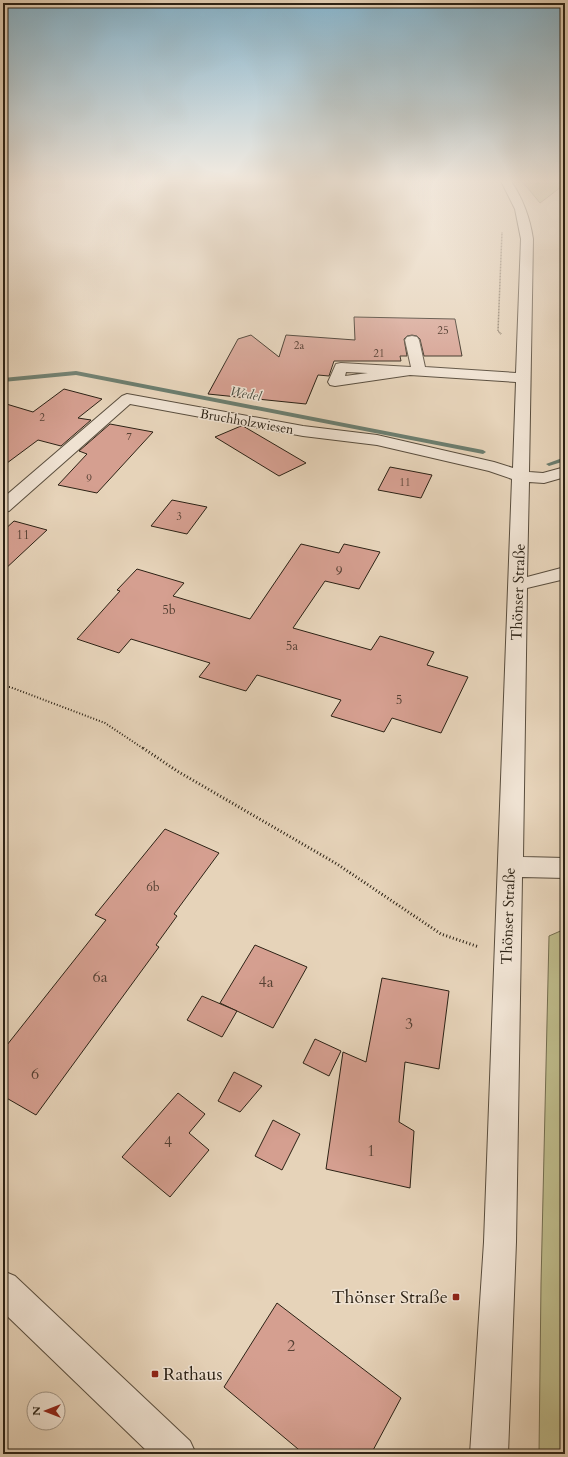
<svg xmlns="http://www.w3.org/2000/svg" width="568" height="1457" viewBox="0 0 568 1457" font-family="Cardo,serif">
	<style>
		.green { fill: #bdba8a; stroke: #746e50 }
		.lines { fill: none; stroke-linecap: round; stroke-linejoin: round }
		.stream { fill: #6c7d6e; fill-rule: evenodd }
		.building { fill: #d59f90; stroke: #2c2215 }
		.minor-casing { stroke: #5a4e3e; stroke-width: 2 }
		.path-far2 { stroke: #2c2215; stroke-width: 1.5; stroke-dasharray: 0.5 1; stroke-linecap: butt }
		.path-far1 { stroke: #2c2215; stroke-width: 2; stroke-dasharray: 1 2; stroke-linecap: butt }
		.path { stroke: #2c2215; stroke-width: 3; stroke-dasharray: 1 2.5; stroke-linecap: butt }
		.minor { fill: #efe2d2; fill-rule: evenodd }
		.poi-dot { fill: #8f2418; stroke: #efe2d2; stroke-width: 1.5 }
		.labels { text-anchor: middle; stroke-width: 3; stroke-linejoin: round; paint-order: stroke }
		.far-number-label { font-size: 11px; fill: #564134 }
		.far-water-label { font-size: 13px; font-style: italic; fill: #4c4f42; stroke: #efe2d2 }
		.far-street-label { font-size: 13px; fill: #2c2215; stroke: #efe2d2 }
		.number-label { font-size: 13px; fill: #564134 }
		.street-label { font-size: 15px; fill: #2c2215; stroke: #efe2d2 }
		.near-number-label { font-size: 16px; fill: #564134 }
		.near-poi-label { font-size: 18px; fill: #2c2215; stroke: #efe2d2; text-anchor: end }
	</style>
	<rect width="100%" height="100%" fill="#e6d3b9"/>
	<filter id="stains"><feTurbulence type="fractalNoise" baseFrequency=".005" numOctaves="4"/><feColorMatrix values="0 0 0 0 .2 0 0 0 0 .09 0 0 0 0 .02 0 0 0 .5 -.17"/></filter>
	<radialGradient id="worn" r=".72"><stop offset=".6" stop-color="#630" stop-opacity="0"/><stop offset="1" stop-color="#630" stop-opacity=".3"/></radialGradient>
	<g class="green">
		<path d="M 522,181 L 565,181 L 565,184 L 540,203 Z"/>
		<path d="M 565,929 L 565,1454 L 539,1454 L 541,1284 L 549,936 Z"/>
	</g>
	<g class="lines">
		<g class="stream">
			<path d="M 76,371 L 483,450 L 486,452 L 483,454 L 76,375 L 3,382 L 3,378 Z"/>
			<path d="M 565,457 L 565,461 L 549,466 L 546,464 Z"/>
		</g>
	</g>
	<g class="building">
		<path d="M 354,317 L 455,319 L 462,356 L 424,356 L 420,339 L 417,336 L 412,335 L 407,336 L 404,339 L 407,356 L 400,356 L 401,361 L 334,361 L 329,376 L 318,375 L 306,404 L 208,394 L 238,339 L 251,335 L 279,357 L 286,335 L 355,340 Z"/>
		<path d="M 64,389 L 102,399 L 78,418 L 91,420 L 61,446 L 38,440 L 3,466 L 3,403 L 33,412 Z"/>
		<path d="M 110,424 L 153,432 L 97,493 L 58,485 L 87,454 L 79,451 Z"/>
		<path d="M 241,426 L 243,426 L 306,463 L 279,476 L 215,437 Z"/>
		<path d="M 390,467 L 432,475 L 421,498 L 378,490 Z"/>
		<path d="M 172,500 L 207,507 L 187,534 L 151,526 Z"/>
		<path d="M 14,521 L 47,530 L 3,571 L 3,531 Z"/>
		<path d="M 301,544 L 339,553 L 344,544 L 380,552 L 359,589 L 325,581 L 293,628 L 371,650 L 380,636 L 434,652 L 427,665 L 468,677 L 441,733 L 392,718 L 384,732 L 331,716 L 341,700 L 257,675 L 246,691 L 199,677 L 210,663 L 131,639 L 119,653 L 77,639 L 120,591 L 117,590 L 137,569 L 184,583 L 173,596 L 250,619 Z"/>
		<path d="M 165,829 L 219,853 L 174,914 L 177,916 L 156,945 L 159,947 L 36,1115 L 3,1096 L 3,1050 L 106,920 L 95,915 Z"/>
		<path d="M 255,945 L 307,967 L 273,1028 L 220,1003 Z"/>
		<path d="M 382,978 L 449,991 L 439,1069 L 405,1062 L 399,1122 L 414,1131 L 410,1188 L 326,1169 L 343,1052 L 366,1062 Z"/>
		<path d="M 202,996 L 237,1011 L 222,1037 L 187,1020 Z"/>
		<path d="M 315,1039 L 341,1051 L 329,1076 L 303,1063 Z"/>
		<path d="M 234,1072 L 262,1086 L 240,1112 L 218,1101 Z"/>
		<path d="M 178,1093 L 205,1114 L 189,1133 L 209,1150 L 170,1197 L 122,1157 Z"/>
		<path d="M 273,1120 L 300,1134 L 282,1170 L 255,1156 Z"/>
		<path d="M 277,1303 L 401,1398 L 371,1454 L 304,1454 L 224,1387 Z"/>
	</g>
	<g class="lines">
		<defs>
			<g id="minor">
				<path d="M 501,181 L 511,181 C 523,199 530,218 533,239 L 529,472 L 543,473 L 565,467 L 565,477 L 544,483 L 529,482 L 527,577 L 565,567 L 565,579 L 527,588 L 523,857 L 565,858 L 565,878 L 522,877 L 516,1242 L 508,1454 L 470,1454 L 484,1242 L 512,479 L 489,471 L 377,445 L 303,436 L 130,404 L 9,511 L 3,512 L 3,498 L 122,396 L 127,394 L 303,426 L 377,435 L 494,462 L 513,468 L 516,382 L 410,375 L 335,386 L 330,385 L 328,382 L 336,364 L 341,363 L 411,367 L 405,340 L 407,337 L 412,336 L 417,337 L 419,340 L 425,367 L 516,373 L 521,239 L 515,209 ZM 346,372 L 368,373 L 345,376 Z"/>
				<path d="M 3,1271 L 15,1276 L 190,1441 L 196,1454 L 150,1454 L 3,1312 Z"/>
			</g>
		</defs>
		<use href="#minor" class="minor-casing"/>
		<path class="path-far2" d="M 501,334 L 498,331 L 502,232"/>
		<path class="path-far1" d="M 3,687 L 10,687 L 105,723 L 144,749"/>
		<path class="path" d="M 143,748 L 177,771 L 337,864 L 441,934 L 479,947"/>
		<use href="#minor" class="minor"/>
	</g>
	<linearGradient id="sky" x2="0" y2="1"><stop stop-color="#87b6cf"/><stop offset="0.47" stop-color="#f4ebe0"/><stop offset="1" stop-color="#f4ebe0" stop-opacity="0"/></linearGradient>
	<rect width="568" height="385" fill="url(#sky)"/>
	<g class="poi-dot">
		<rect x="452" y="1293" width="8" height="8" rx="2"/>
		<rect x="151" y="1370" width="8" height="8" rx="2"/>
	</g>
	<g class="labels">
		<g class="far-number-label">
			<text x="443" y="334">25</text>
			<text x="299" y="349">2a</text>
			<text x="379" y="357">21</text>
			<text x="42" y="421">2</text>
			<text x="129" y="440">7</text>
			<text x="89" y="482">9</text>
			<text x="405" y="486">11</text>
			<text x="179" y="520">3</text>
		</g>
		<g class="far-water-label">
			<text transform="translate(246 393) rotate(11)" y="5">Wedel</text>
		</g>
		<g class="far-street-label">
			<text transform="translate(247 421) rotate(10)" y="5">Bruchholzwiesen</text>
		</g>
		<g class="number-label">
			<text x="23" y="539">11</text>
			<text x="339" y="575">9</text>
			<text x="169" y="614">5b</text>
			<text x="292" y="650">5a</text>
			<text x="399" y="704">5</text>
			<text x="153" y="891">6b</text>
		</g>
		<g class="street-label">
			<text transform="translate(518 592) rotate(-88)" y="5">Thönser Straße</text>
			<text transform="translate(508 916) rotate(-88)" y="5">Thönser Straße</text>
		</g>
		<g class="near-number-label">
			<text x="100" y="982">6a</text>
			<text x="266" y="987">4a</text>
			<text x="409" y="1029">3</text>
			<text x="35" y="1079">6</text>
			<text x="168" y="1147">4</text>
			<text x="371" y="1156">1</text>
			<text x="291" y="1351">2</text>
		</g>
		<g class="near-poi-label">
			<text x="448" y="1303">Thönser Straße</text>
			<text x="163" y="1380" text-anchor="start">Rathaus</text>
		</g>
	</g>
	<rect width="568" height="1457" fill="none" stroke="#e6d3b9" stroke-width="16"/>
	<rect x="4" y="4" width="560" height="1449" fill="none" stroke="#2c2215" stroke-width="2"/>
	<rect x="8" y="8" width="552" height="1441" fill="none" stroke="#2c2215"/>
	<g transform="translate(46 1411) rotate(270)"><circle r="19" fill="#efe2d2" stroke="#a19586"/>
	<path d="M0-3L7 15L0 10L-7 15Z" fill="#8f2418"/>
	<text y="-6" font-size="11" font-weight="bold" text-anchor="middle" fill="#2c2215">N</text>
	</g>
	<rect width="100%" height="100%" filter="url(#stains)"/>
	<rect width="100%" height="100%" fill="url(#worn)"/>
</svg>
